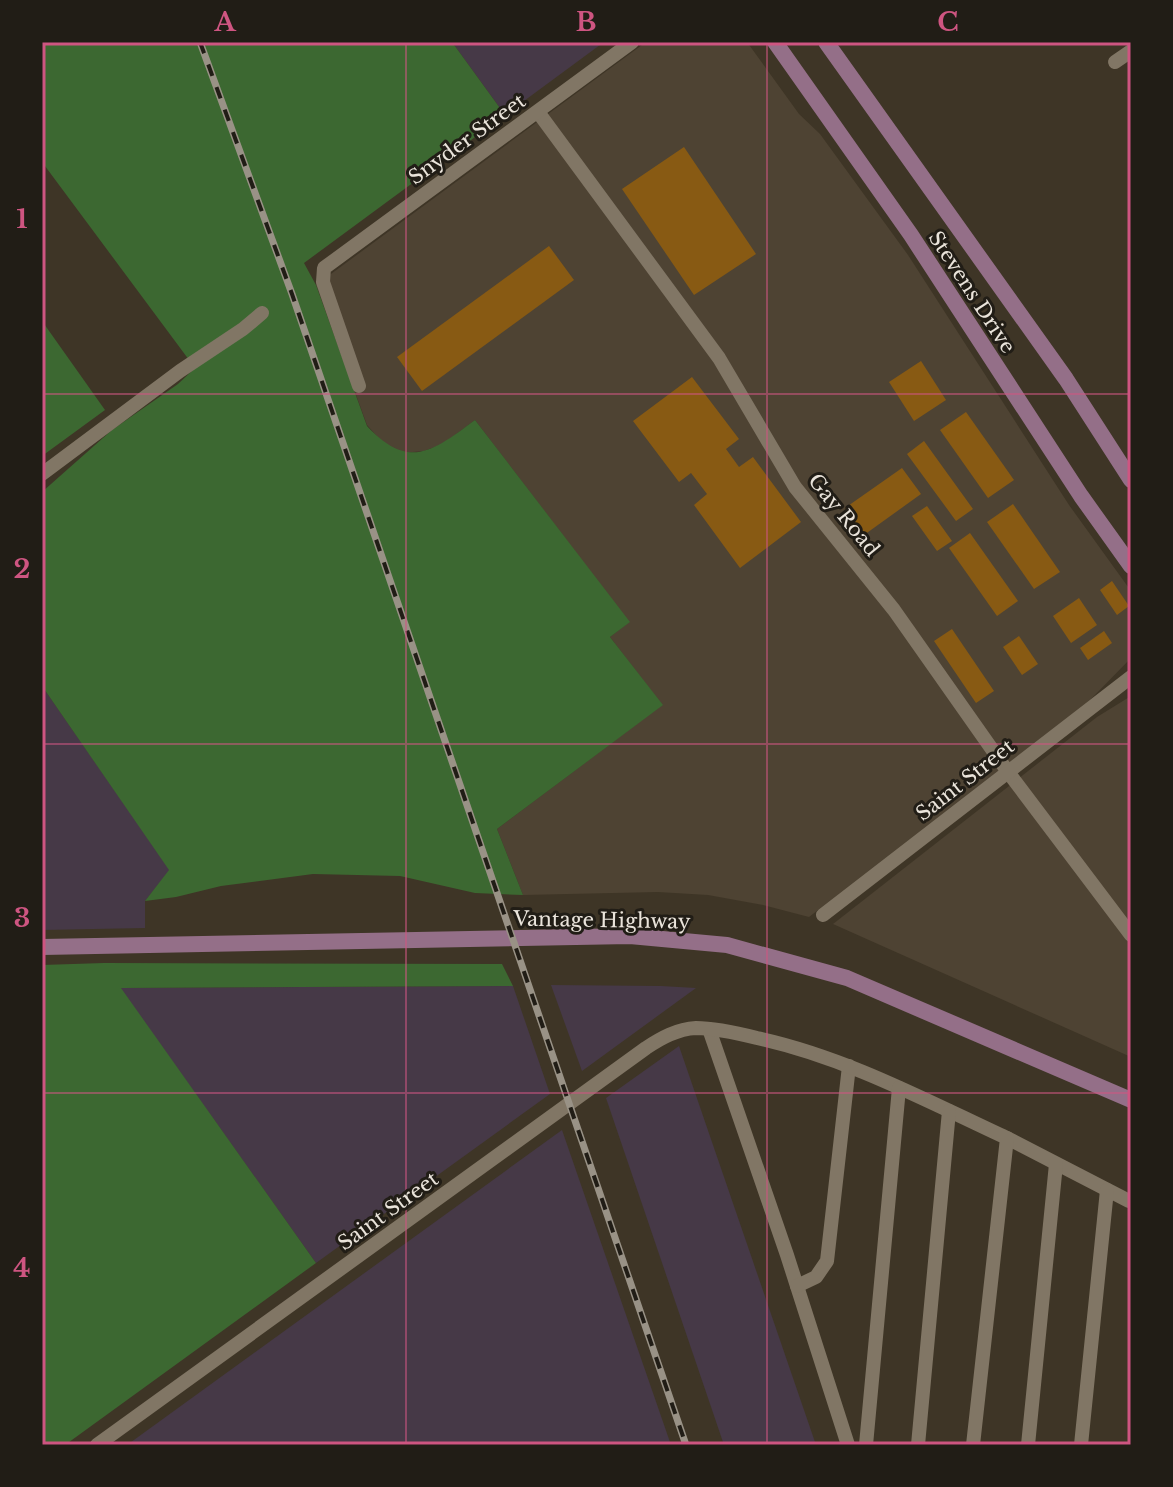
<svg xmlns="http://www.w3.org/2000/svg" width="1173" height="1487" viewBox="0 0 1173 1487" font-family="'Libre Baskerville',serif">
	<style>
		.commercial { fill: #4e4333 }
		.industrial { fill: #463947 }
		.green { fill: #3c6831 }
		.building { fill: #885a13 }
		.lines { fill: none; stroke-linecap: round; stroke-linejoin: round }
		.minor { stroke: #817665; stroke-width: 14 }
		.major { stroke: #946f88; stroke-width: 16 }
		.rail-casing { stroke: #999286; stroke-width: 7 }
		.rail { stroke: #211d16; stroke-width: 4; stroke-dasharray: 12; stroke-linecap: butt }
		.grid { fill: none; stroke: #ce5581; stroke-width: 2; stroke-opacity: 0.55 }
		.labels { text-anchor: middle; stroke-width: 6; stroke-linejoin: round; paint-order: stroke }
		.street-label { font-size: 20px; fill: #eae4db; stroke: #211d16 }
		.neatline { fill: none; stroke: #ce5581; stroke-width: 3 }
		.grid-label { font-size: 26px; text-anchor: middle; font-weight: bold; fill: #ce5581 }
	</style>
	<rect width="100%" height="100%" fill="#3e3526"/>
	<g class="commercial">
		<path d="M 646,42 L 747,42 L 799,114 L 820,134 L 908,255 L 1069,505 L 1131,591 L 1131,658 L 1090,700 L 809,917 L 763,905 L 708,895 L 658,892 L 523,895 L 497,829 L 662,705 L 610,637 L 629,622 L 475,420 L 443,444 L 424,451 L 402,453 L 382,442 L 367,425 L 316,285 Z"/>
		<path d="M 1131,696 L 1131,1057 L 833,924 L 1097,717 Z"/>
	</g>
	<g class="industrial">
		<path d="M 452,42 L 604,42 L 505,115 Z"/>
		<path d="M 42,686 L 170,870 L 145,901 L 145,928 L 42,930 Z"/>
		<path d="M 551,985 L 661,986 L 696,988 L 582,1071 Z"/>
		<path d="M 513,986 L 550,1094 L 316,1263 L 120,988 Z"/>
		<path d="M 679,1046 L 816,1445 L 724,1445 L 606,1098 Z"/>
		<path d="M 562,1130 L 671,1445 L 127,1445 Z"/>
	</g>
	<g class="green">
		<path d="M 42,42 L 452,42 L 505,115 L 304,263 L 316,285 L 367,426 C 409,471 433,451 475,420 L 630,622 L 610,637 L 663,705 L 497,829 L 523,895 L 475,893 L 400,876 L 313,874 L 221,886 L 176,897 L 145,901 L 169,870 L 42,686 L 42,492 L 112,430 L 178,384 L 195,368 L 42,162 Z"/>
		<path d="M 42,321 L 105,410 L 42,456 Z"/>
		<path d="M 104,963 L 502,964 L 513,986 L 121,988 L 316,1263 L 65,1445 L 42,1445 L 42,965 Z"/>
	</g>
	<g class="building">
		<path d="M 684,147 L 756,254 L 694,295 L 622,189 Z"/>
		<path d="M 549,246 L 574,280 L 422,391 L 397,357 Z"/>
		<path d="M 921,361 L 946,400 L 914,421 L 889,382 Z"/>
		<path d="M 692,377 L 739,439 L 726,449 L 739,467 L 753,457 L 801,522 L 740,568 L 694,505 L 707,494 L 691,473 L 679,482 L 633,421 Z"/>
		<path d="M 966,412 L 1014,480 L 988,498 L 940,430 Z"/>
		<path d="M 924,441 L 973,509 L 956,521 L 907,454 Z"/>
		<path d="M 902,468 L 921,494 L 864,535 L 845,508 Z"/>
		<path d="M 1013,504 L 1060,572 L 1034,589 L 987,522 Z"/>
		<path d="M 927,506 L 952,541 L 937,551 L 912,516 Z"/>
		<path d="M 970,533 L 1018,601 L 997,616 L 949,548 Z"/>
		<path d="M 1112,581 L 1129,606 L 1117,615 L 1100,590 Z"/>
		<path d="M 1079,598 L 1097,625 L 1071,643 L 1053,616 Z"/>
		<path d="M 952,629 L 994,691 L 976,703 L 934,641 Z"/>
		<path d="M 1104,631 L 1112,643 L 1088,660 L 1080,648 Z"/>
		<path d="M 1019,636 L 1038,664 L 1022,675 L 1003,647 Z"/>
	</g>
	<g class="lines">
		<g class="minor">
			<path d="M 1115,62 L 1131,51"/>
			<path d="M 538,112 L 719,358 L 795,487 L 894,610 L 1008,772 L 1131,935"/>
			<path d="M 359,386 L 323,282 L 324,268 L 632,42"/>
			<path d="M 42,474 L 180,371 L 243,329 L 262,313"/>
			<path d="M 823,915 L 1131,677"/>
			<path d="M 709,1029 L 787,1255 L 848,1445"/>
			<path d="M 1007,1138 L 1129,1201"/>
			<path d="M 797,1286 L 816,1277 L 827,1261 L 849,1066"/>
			<path d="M 97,1445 L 646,1048 C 661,1038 677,1029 696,1028 C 716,1028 737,1033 757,1038 C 845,1057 925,1100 1007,1138 L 973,1445"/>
			<path d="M 866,1445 L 899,1088"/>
			<path d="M 918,1445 L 949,1111"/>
			<path d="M 1028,1445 L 1056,1164"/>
			<path d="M 1081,1445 L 1107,1190"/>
		</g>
		<g class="major">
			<path d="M 775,42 L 911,235 L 1081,496 L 1131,566"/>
			<path d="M 826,42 L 1066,379 L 1131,480"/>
			<path d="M 42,947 L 630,936 L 727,945 L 847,978 L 1131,1100"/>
		</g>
		<defs>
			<path id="rail" d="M 200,42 L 292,294 L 686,1445"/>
		</defs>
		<use href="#rail" class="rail-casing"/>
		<use href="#rail" class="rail"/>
	</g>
	<path class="grid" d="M 406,42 L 406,1445M 767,42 L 767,1445M 42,394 L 1131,394M 42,744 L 1131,744M 42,1093 L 1131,1093"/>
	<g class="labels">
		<g class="street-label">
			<text transform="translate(467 139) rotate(-36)" y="7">Snyder Street</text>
			<text transform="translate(972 292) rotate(57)" y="7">Stevens Drive</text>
			<text transform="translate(844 515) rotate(51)" y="7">Gay Road</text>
			<text transform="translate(965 780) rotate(-38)" y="7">Saint Street</text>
			<text transform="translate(602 920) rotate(1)" y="7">Vantage Highway</text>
			<text transform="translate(388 1211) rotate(-36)" y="7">Saint Street</text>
		</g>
	</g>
	<rect width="1173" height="1487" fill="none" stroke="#211d16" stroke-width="88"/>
	<rect x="44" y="44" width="1085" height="1399" class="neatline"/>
	<g class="grid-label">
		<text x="225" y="31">A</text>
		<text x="586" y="31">B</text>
		<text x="948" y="31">C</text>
		<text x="22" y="228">1</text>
		<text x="22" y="578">2</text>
		<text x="22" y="927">3</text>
		<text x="22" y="1277">4</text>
	</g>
</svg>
